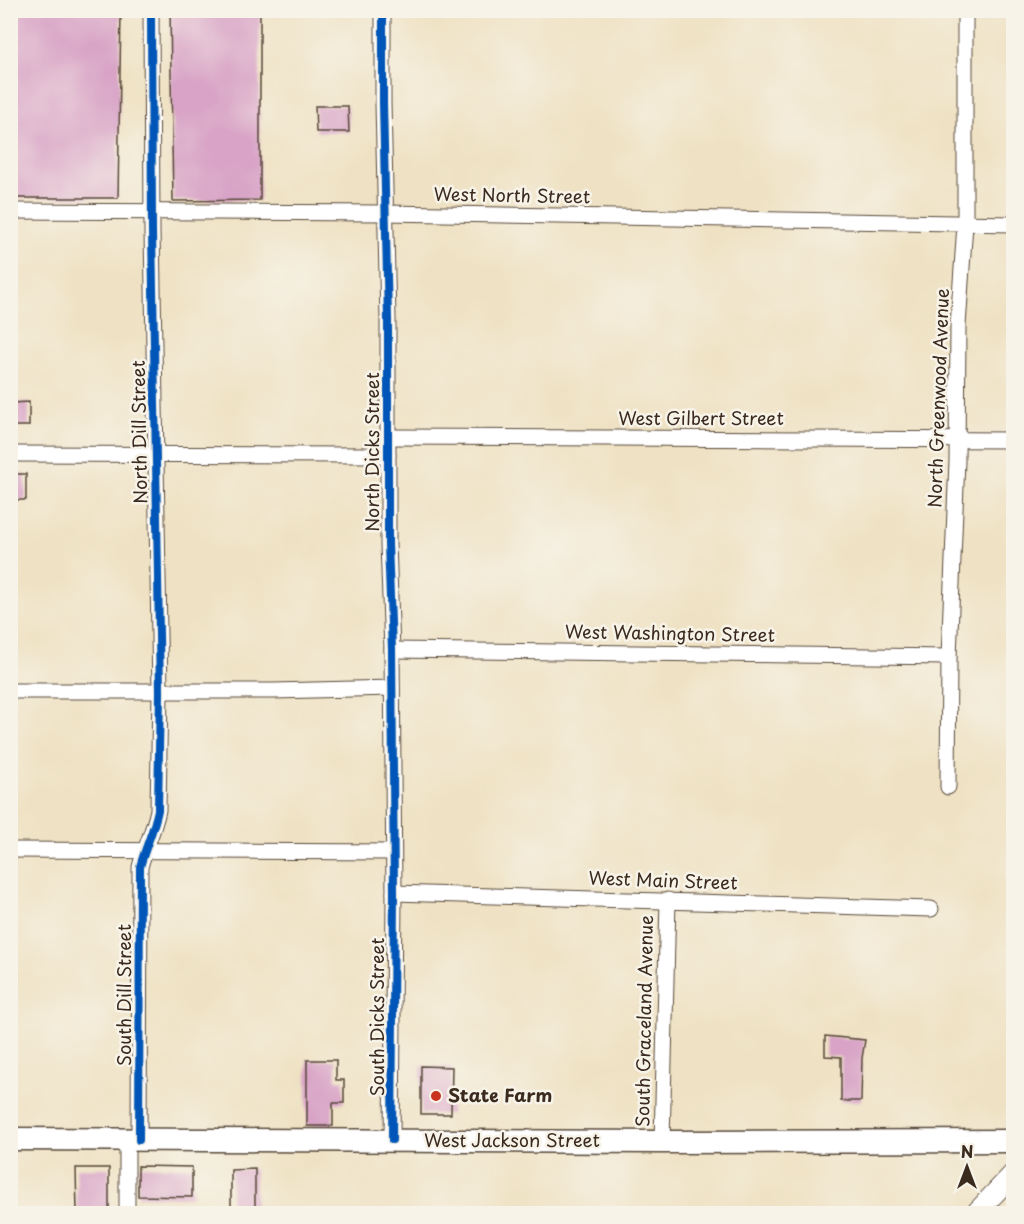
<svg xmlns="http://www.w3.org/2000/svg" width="1024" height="1224" viewBox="0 0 1024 1224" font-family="'Playpen Sans',sans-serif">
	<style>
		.building { fill: #d8a3c6 }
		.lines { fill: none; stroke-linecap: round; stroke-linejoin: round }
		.minor-casing { stroke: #564637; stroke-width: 17 }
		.tertiary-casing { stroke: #564637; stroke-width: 22 }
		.secondary-casing { stroke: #564637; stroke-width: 25 }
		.minor { stroke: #fff; stroke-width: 15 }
		.tertiary { stroke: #fff; stroke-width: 20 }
		.secondary { stroke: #fff; stroke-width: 22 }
		.cycleway-casing { stroke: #f7f3e8; stroke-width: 11 }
		.cycleway { stroke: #0057b8; stroke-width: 8 }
		.poi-dot { fill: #c8321e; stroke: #f7f3e8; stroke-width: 2 }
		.labels { text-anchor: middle; stroke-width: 5; stroke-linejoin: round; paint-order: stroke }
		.street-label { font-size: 18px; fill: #3b2a1e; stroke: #f7f3e8 }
		.poi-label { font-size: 18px; font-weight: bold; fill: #3b2a1e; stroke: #f7f3e8; text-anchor: start }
	</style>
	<rect width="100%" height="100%" fill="#f7f3e8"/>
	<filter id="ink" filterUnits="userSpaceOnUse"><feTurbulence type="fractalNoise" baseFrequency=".0167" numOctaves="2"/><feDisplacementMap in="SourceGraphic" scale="12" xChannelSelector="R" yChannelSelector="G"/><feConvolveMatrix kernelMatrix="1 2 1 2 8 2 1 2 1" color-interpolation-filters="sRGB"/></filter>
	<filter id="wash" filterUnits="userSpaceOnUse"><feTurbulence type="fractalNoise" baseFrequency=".008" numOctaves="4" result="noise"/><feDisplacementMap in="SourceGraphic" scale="24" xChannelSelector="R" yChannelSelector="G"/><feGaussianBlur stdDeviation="1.35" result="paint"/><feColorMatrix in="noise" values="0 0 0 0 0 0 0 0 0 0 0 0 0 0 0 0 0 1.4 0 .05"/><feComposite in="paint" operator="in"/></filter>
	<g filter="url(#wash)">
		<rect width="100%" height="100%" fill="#efe2c4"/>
		<g id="blocks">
			<g class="building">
				<path d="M 10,10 L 121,10 L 118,198 L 10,198 Z"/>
				<path d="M 170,10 L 260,10 L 260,200 L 173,201 Z"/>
				<path d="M 315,106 L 348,106 L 349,132 L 316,132 Z"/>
				<path d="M 29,402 L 29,426 L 10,426 L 10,403 Z"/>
				<rect x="10" y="474" width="16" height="26"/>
				<path d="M 825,1036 L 865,1040 L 862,1058 L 861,1101 L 841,1101 L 841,1057 L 825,1056 Z"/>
				<path d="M 307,1060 L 336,1060 L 336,1080 L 344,1080 L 344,1103 L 333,1103 L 333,1126 L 307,1126 Z"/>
				<path d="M 421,1066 L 452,1067 L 451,1114 L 421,1114 Z"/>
				<path d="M 138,1166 L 192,1167 L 192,1197 L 138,1196 Z"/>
				<path d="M 76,1168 L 109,1168 L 109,1214 L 77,1214 Z"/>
				<path d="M 255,1169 L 255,1214 L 231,1214 L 231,1170 Z"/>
			</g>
		</g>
	</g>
	<g filter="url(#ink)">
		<use href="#blocks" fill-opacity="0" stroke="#564637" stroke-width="1.5"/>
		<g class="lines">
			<defs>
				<g id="minor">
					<path d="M 383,10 L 383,103 L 388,319 L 388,544 L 392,650 L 394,893 L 392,1140"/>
					<path d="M 10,211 L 385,213 L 1014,224"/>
					<path d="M 388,437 L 1014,440"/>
					<path d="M 10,454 L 388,455"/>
					<path d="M 392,650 L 949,657"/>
					<path d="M 10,691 L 274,691 L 392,688"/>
					<path d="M 948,787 L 949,657 L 957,461 L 958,326 L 965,224 L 965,10"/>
					<path d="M 10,850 L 393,852"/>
					<path d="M 394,893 L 931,909"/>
					<path d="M 127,1140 L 127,1214"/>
					<path d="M 139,1140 L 140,867 C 145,848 154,830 158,810 L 160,692 L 152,231 L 151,10"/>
					<path d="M 662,1142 L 668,900"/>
				</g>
				<path id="tertiary" d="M 975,1214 L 1014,1173"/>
				<path id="secondary" d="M 10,1139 L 662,1142 L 1014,1141"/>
			</defs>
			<use href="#minor" class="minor-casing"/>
			<use href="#tertiary" class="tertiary-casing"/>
			<use href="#secondary" class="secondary-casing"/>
			<use href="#minor" class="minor"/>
			<use href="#tertiary" class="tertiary"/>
			<use href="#secondary" class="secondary"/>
			<defs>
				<g id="cycleway">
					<path d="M 383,10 L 383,103 L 388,319 L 388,544 L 392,650 L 394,893 L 392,1140"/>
					<path d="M 139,1140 L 140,867 C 145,848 154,830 158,810 L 160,692 L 152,231 L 151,10"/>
				</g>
			</defs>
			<use href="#cycleway" class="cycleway-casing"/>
			<use href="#cycleway" class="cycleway"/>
		</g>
	</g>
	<circle class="poi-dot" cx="436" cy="1096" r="6"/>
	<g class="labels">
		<g class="street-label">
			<text transform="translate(512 196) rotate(1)" y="6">West North Street</text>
			<text transform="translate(939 398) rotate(-88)" y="6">North Greenwood Avenue</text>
			<text x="701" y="425">West Gilbert Street</text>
			<text transform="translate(140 432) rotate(-91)" y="6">North Dill Street</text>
			<text transform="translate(373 452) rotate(-90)" y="6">North Dicks Street</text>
			<text transform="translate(670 634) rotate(1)" y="6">West Washington Street</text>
			<text transform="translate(663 881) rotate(2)" y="6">West Main Street</text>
			<text transform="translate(125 995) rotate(-90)" y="6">South Dill Street</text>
			<text transform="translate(378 1017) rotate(-90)" y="6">South Dicks Street</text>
			<text transform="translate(645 1021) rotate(-89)" y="6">South Graceland Avenue</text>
			<text x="512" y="1147">West Jackson Street</text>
		</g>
		<g class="poi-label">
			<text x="448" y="1102">State Farm</text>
		</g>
	</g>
	<rect width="1024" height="1224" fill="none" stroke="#f7f3e8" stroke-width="36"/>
	<g transform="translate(967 1167)" stroke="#f7f3e8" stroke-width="4.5" paint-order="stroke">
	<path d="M0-4.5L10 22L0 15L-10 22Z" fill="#3b2a1e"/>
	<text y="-9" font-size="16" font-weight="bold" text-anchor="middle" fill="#3b2a1e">N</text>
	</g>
</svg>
